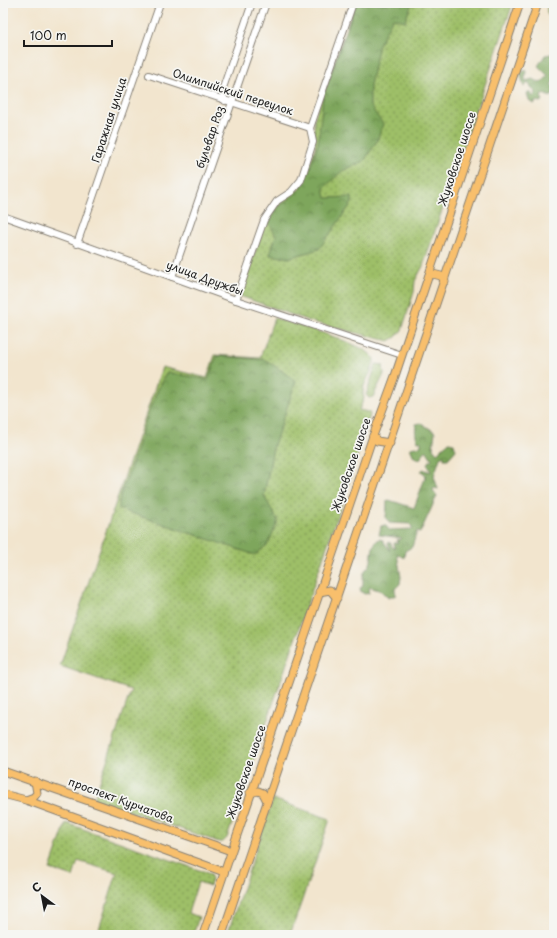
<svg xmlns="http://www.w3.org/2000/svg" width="557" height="938" viewBox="0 0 557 938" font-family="'Playpen Sans',sans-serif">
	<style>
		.green { fill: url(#green-dots); stroke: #5d6e42 }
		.forest { fill: url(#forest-crowns); stroke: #4d613c }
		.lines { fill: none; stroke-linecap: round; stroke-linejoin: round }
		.minor-casing { stroke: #878075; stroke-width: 8 }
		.major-casing { stroke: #878075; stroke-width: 9 }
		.minor { stroke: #fff; stroke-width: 6 }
		.major { stroke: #f8bf6c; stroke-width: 7 }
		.labels { text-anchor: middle; stroke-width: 3.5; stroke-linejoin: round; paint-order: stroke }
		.street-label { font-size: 11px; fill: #1c1c1c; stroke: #f6f6f2 }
	</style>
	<defs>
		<pattern id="green-dots" width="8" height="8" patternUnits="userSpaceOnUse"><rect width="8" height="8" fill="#9ebf68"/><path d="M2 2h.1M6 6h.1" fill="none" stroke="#809a55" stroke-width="1.8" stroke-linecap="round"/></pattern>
		<pattern id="forest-crowns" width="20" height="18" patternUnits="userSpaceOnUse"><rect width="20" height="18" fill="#7ea65c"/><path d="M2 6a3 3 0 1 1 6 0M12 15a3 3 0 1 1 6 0" fill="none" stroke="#66864b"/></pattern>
	</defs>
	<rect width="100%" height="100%" fill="#f6f6f2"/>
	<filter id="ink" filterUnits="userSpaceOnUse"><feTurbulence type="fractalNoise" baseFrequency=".025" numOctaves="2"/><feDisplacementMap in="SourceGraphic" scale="8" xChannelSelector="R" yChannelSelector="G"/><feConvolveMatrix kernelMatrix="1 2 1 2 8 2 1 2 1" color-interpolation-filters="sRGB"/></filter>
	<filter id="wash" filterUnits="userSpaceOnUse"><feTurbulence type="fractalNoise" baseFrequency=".012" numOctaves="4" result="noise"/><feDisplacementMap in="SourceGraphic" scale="16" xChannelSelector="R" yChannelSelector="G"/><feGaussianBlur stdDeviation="0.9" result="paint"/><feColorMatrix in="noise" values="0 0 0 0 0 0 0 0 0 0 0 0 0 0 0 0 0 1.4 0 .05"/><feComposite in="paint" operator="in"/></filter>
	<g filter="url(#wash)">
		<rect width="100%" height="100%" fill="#f2e5ce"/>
		<g class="green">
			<path d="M 355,3 L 513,3 L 423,266 L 415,281 L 414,292 L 402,330 L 396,337 L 389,341 L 309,321 L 240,296 L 266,220 L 281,200 L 299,189 L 302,183 L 315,148 L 314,119 Z"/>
			<path d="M 547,3 L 554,3 L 554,24 L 547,13 Z"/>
			<path d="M 274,318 C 290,323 373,345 374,360 C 374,372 359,386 364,398 L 359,410 L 369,412 L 370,415 L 347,488 L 227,838 L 223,842 L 219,842 L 94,799 L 131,690 L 60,666 L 162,367 L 207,378 L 215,355 L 260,358 Z"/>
			<path d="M 376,364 L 383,365 L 384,374 L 373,397 L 369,398 L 366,395 Z"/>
			<path d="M 273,799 L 330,819 L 290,935 L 227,935 Z"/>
			<path d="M 66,823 L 210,874 L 212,880 L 210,886 L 198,882 L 188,913 L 199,917 L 193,935 L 97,935 L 117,873 L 78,861 L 73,877 L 50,869 Z"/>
		</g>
		<g class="forest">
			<path d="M 356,3 L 412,3 L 405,21 L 393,18 L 379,44 L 370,85 L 370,106 L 383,124 L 377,141 L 364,161 L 342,171 L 324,188 L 326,198 L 352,197 L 352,203 L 319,249 L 288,258 L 270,255 L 276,235 L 269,223 L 275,210 L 301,189 L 310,168 L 318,144 L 323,97 Z"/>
			<path d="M 551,54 L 554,54 L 554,82 L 551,84 L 554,87 L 554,95 L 552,94 L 551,97 L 543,94 L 541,97 L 543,100 L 540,102 L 536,101 L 535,104 L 529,101 L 527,93 L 530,91 L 533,97 L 536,93 L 528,83 L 524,87 L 520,73 L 526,70 L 525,81 L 533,79 L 541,83 L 548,76 L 538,66 L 545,55 Z"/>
			<path d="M 217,356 L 266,360 L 296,381 L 273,448 L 264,496 L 278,521 L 268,544 L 255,555 L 119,509 C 118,494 127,480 131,466 C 142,434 150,401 167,372 L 208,380 Z"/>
			<path d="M 421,423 L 435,432 L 433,448 L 437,453 L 449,442 L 454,443 L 456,450 L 448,459 L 444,459 L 444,455 L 440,458 L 434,476 L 438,489 L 434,488 L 433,490 L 437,496 L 420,533 L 417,531 L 412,547 L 405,551 L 404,558 L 397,554 L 401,577 L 400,584 L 395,589 L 396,595 L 388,598 L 381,591 L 370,587 L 369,593 L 365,594 L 361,592 L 360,588 L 363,586 C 363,580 362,575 366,569 C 367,568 369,566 370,564 C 373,557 370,545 379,539 L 383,540 L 390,551 L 388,543 L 390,542 L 393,548 L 395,548 L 394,543 L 398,543 L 397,539 L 400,540 L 402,538 L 379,535 L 381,526 L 385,525 L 391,532 L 391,530 L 413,529 L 410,524 L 389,523 L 386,518 L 387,501 L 389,500 L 414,508 L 426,475 L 421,471 L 423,469 L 431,472 L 427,463 L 432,459 L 426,450 L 420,459 L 414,457 L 410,448 L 421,446 L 421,442 L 418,441 C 415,435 415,430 416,424 Z"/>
		</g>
	</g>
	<g filter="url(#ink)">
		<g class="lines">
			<defs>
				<g id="minor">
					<path d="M 149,75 L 310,128"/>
					<path d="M 225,101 L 222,91 L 252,3"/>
					<path d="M 3,216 L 236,300 L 402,355"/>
					<path d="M 77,244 L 160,3"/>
					<path d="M 172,277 L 266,3"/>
					<path d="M 236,300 L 264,220 L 277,201 L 291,192 L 301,180 L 313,142 L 310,128 L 353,3"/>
				</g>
				<g id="major">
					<path d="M 429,276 L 433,274 L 441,276 L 445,281"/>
					<path d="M 373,436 L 377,441 L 390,443"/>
					<path d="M 319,592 L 330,590 L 337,598"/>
					<path d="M 3,771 L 231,851"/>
					<path d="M 250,793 L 258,791 L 263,793 L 267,801"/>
					<path d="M 3,794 L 26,800 L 224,872"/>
					<path d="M 26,800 L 34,797 L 37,793 L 35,781"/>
					<path d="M 203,935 L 373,436 L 395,376 L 520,3"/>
					<path d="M 222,935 L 538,3"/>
				</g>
			</defs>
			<use href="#minor" class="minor-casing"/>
			<use href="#major" class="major-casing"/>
			<use href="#minor" class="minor"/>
			<use href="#major" class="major"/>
		</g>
	</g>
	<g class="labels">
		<g class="street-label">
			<text transform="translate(233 92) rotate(18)" y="4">Олимпийский переулок</text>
			<text transform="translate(109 120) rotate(-72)" y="4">Гаражная улица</text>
			<text transform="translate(210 137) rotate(-71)" y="4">бульвар Роз</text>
			<text transform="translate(457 159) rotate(-72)" y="4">Жуковское шоссе</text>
			<text transform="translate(205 278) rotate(20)" y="4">улица Дружбы</text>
			<text transform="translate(351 465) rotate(-71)" y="4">Жуковское шоссе</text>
			<text transform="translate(246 772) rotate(-71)" y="4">Жуковское шоссе</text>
			<text transform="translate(121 800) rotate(20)" y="4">проспект Курчатова</text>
		</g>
	</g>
	<rect width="557" height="938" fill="none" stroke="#f6f6f2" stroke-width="16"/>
	<g transform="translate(42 896) rotate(328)" stroke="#f6f6f2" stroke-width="3" paint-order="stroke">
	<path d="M0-3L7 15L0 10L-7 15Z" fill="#1c1c1c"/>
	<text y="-6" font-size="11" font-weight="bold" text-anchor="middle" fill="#1c1c1c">С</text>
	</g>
	<path d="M24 40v6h88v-6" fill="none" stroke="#1c1c1c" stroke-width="2"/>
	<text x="30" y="40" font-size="12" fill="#1c1c1c" stroke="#f6f6f2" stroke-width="3" paint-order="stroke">100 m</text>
</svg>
